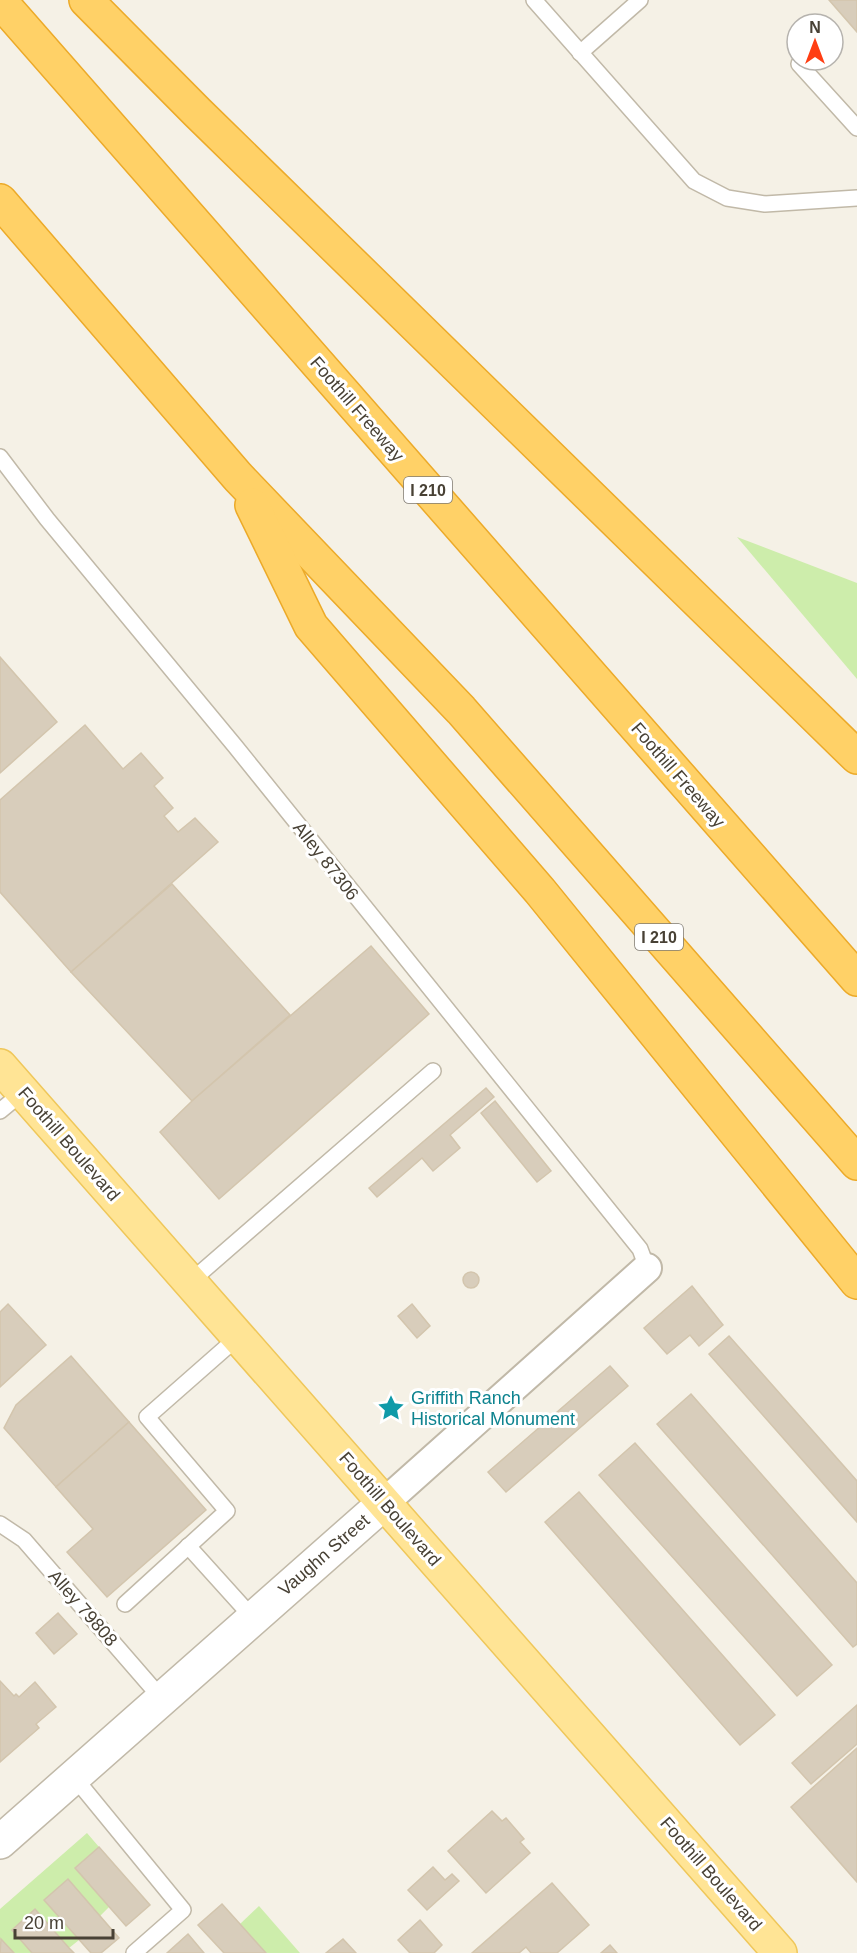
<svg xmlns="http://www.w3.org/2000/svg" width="857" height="1953" viewBox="0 0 857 1953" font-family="Helvetica,sans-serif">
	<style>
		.green { fill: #cdedab }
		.building { fill: #d8cdbb; stroke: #d3c5ad; stroke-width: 1.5 }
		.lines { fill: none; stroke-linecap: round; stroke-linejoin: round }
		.service-casing { stroke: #c1b9a8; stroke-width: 18 }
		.minor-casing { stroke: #c1b9a8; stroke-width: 32 }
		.tertiary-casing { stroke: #c1b9a8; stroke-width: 36 }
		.primary-casing { stroke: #efc75a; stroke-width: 36 }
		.motorway-casing { stroke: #ecaa29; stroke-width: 36 }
		.service { stroke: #fff; stroke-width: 15 }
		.minor { stroke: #fff; stroke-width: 28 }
		.tertiary { stroke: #fff; stroke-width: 33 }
		.primary { stroke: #ffe495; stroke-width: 33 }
		.motorway { stroke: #ffd167; stroke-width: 33 }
		.labels { text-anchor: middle; stroke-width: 6; stroke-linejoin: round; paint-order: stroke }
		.shield { fill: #fff; stroke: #7f7a72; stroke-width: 1.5 }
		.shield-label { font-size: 16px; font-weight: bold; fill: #484135 }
		.street-label { font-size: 18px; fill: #484135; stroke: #fff }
		.culture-label { font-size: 18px; fill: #0d838f; stroke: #fff; text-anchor: start }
	</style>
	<rect width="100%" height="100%" fill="#f5f1e6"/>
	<g class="green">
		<path d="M 737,537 L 857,583 L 857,679 Z"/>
		<path d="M 87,1833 L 99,1847 L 75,1868 L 109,1907 L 100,1916 L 44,1900 L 79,1940 L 69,1948 L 35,1909 L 12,1930 L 32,1953 L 14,1953 L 0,1940 L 0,1909 Z"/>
		<path d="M 259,1906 L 300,1953 L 266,1953 L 240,1924 Z"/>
	</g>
	<g class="building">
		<path d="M 829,0 L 857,0 L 857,32 Z"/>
		<path d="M 0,657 L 57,722 L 0,773 Z"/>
		<path d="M 85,725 L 123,769 L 141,753 L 163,778 L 154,786 L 173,808 L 164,816 L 178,832 L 195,818 L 218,842 L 71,972 L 0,892 L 0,800 Z"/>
		<path d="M 172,884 L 290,1015 L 192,1101 L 71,972 Z"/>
		<path d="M 371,946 L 429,1014 L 219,1199 L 160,1132 L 192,1101 Z"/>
		<path d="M 486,1088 L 494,1097 L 450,1135 L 460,1148 L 433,1171 L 422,1158 L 377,1197 L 369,1188 Z"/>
		<path d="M 495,1101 L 551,1171 L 537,1182 L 481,1113 Z"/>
		<circle cx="471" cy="1280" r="8"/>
		<path d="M 692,1286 L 723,1325 L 699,1346 L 690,1335 L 667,1354 L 644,1328 Z"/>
		<path d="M 8,1304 L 46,1345 L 0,1387 L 0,1312 Z"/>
		<path d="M 412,1304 L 430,1326 L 417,1338 L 398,1316 Z"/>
		<path d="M 729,1336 L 857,1481 L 857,1522 L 709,1354 Z"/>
		<path d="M 71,1356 L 129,1422 L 56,1487 L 4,1428 L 16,1405 Z"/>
		<path d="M 610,1366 L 628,1386 L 506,1492 L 488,1472 Z"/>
		<path d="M 691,1394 L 857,1583 L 857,1644 L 853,1647 L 657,1424 Z"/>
		<path d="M 129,1422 L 206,1510 L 107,1597 L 67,1552 L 93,1529 L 56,1487 Z"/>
		<path d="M 635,1443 L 832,1665 L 797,1696 L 599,1475 Z"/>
		<path d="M 579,1492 L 775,1715 L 740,1745 L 545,1522 Z"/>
		<path d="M 58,1613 L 77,1634 L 54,1654 L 36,1633 Z"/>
		<path d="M 0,1681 L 14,1696 L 16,1694 L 19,1697 L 35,1682 L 56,1707 L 36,1724 L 39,1728 L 0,1762 Z"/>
		<path d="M 857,1705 L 857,1744 L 811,1784 L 792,1763 Z"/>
		<path d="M 857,1748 L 857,1882 L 791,1807 Z"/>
		<path d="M 492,1811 L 502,1821 L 506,1818 L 524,1839 L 520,1842 L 530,1853 L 486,1893 L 448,1851 Z"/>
		<path d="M 99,1847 L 150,1905 L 126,1926 L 75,1868 Z"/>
		<path d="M 433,1867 L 445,1880 L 452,1874 L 459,1881 L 427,1910 L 408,1890 Z"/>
		<path d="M 68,1879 L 119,1938 L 101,1953 L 91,1953 L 44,1900 Z"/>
		<path d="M 552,1883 L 589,1925 L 557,1953 L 531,1953 L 526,1947 L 519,1953 L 472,1953 Z"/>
		<path d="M 222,1904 L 240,1924 L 266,1953 L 224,1953 L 198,1925 Z"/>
		<path d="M 35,1909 L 69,1948 L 74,1953 L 32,1953 L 12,1930 Z"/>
		<path d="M 420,1920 L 442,1945 L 434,1953 L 410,1953 L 398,1940 Z"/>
		<path d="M 188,1934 L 204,1953 L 167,1953 Z"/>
		<path d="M 1,1939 L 14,1953 L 0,1953 Z"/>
		<path d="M 343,1939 L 356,1953 L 326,1953 Z"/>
		<path d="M 610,1945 L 617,1953 L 601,1953 Z"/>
	</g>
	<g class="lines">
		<defs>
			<g id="service">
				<path d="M 534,0 L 694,181 L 727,198 L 765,204 L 857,198"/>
				<path d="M 580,53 L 640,0"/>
				<path d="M 799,64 L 857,128"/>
				<path d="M 0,457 L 47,519 L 235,746 L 640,1249 L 647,1268"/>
				<path d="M 0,1111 L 23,1092"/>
				<path d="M 190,1282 L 433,1071"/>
				<path d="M 0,1524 L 24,1540 L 162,1699"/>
				<path d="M 188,1546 L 253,1618"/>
				<path d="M 125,1604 L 227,1511 L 147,1417 L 238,1337"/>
				<path d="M 74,1777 L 183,1910 L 134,1953"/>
			</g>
			<path id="minor" d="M 384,1503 L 647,1268"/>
			<path id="tertiary" d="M 0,1842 L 384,1503"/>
			<path id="primary" d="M 0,1066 L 780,1953"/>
			<g id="motorway">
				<path d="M 86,0 L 197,112 L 857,757"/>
				<path d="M 0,1 L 857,979"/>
				<path d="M 0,201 L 238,477 L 461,710 L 857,1163"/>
				<path d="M 252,505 L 311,626 L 540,891 L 857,1282"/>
			</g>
		</defs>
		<use href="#service" class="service-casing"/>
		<use href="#minor" class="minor-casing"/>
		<use href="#tertiary" class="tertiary-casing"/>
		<use href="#primary" class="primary-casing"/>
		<use href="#motorway" class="motorway-casing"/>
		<use href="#service" class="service"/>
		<use href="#minor" class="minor"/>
		<use href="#tertiary" class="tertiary"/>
		<use href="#primary" class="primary"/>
		<use href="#motorway" class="motorway"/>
	</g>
	<defs>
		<symbol id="sight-bare" viewBox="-9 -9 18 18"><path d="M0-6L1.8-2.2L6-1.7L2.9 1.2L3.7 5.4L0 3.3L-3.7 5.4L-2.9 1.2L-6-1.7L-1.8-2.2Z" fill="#0f9aa8" stroke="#fff" stroke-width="2.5" paint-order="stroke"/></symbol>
	</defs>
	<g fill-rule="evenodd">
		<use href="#sight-bare" x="372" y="1389" width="38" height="38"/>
	</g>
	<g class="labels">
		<g class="shield">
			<rect x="404" y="477" width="48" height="26" rx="4.5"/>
			<rect x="635" y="924" width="48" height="26" rx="4.5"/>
		</g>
		<g class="shield-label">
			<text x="428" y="496">I 210</text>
			<text x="659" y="943">I 210</text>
		</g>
		<g class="street-label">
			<text transform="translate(357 409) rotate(49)" y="6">Foothill Freeway</text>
			<text transform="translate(678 775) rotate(49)" y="6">Foothill Freeway</text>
			<text transform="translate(326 861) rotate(52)" y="6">Alley 87306</text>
			<text transform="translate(69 1144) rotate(49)" y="6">Foothill Boulevard</text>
			<text transform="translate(390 1509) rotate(49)" y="6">Foothill Boulevard</text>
			<text transform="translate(324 1555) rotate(-41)" y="6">Vaughn Street</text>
			<text transform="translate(83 1608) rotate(49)" y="6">Alley 79808</text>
			<text transform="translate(711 1874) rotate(49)" y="6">Foothill Boulevard</text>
		</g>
		<g class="culture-label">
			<text x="411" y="1404">Griffith Ranch<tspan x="411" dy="21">Historical Monument</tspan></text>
		</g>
	</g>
	<g transform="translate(815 42)"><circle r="28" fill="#ffffff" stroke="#b6b3ae" stroke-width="1.5"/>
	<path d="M0-4.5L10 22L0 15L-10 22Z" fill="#ff3e13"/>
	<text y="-9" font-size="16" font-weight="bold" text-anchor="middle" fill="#484135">N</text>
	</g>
	<path d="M15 1929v9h98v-9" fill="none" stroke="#484135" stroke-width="3"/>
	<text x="24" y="1929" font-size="18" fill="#484135" stroke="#ffffff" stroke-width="4.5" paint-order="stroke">20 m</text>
</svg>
